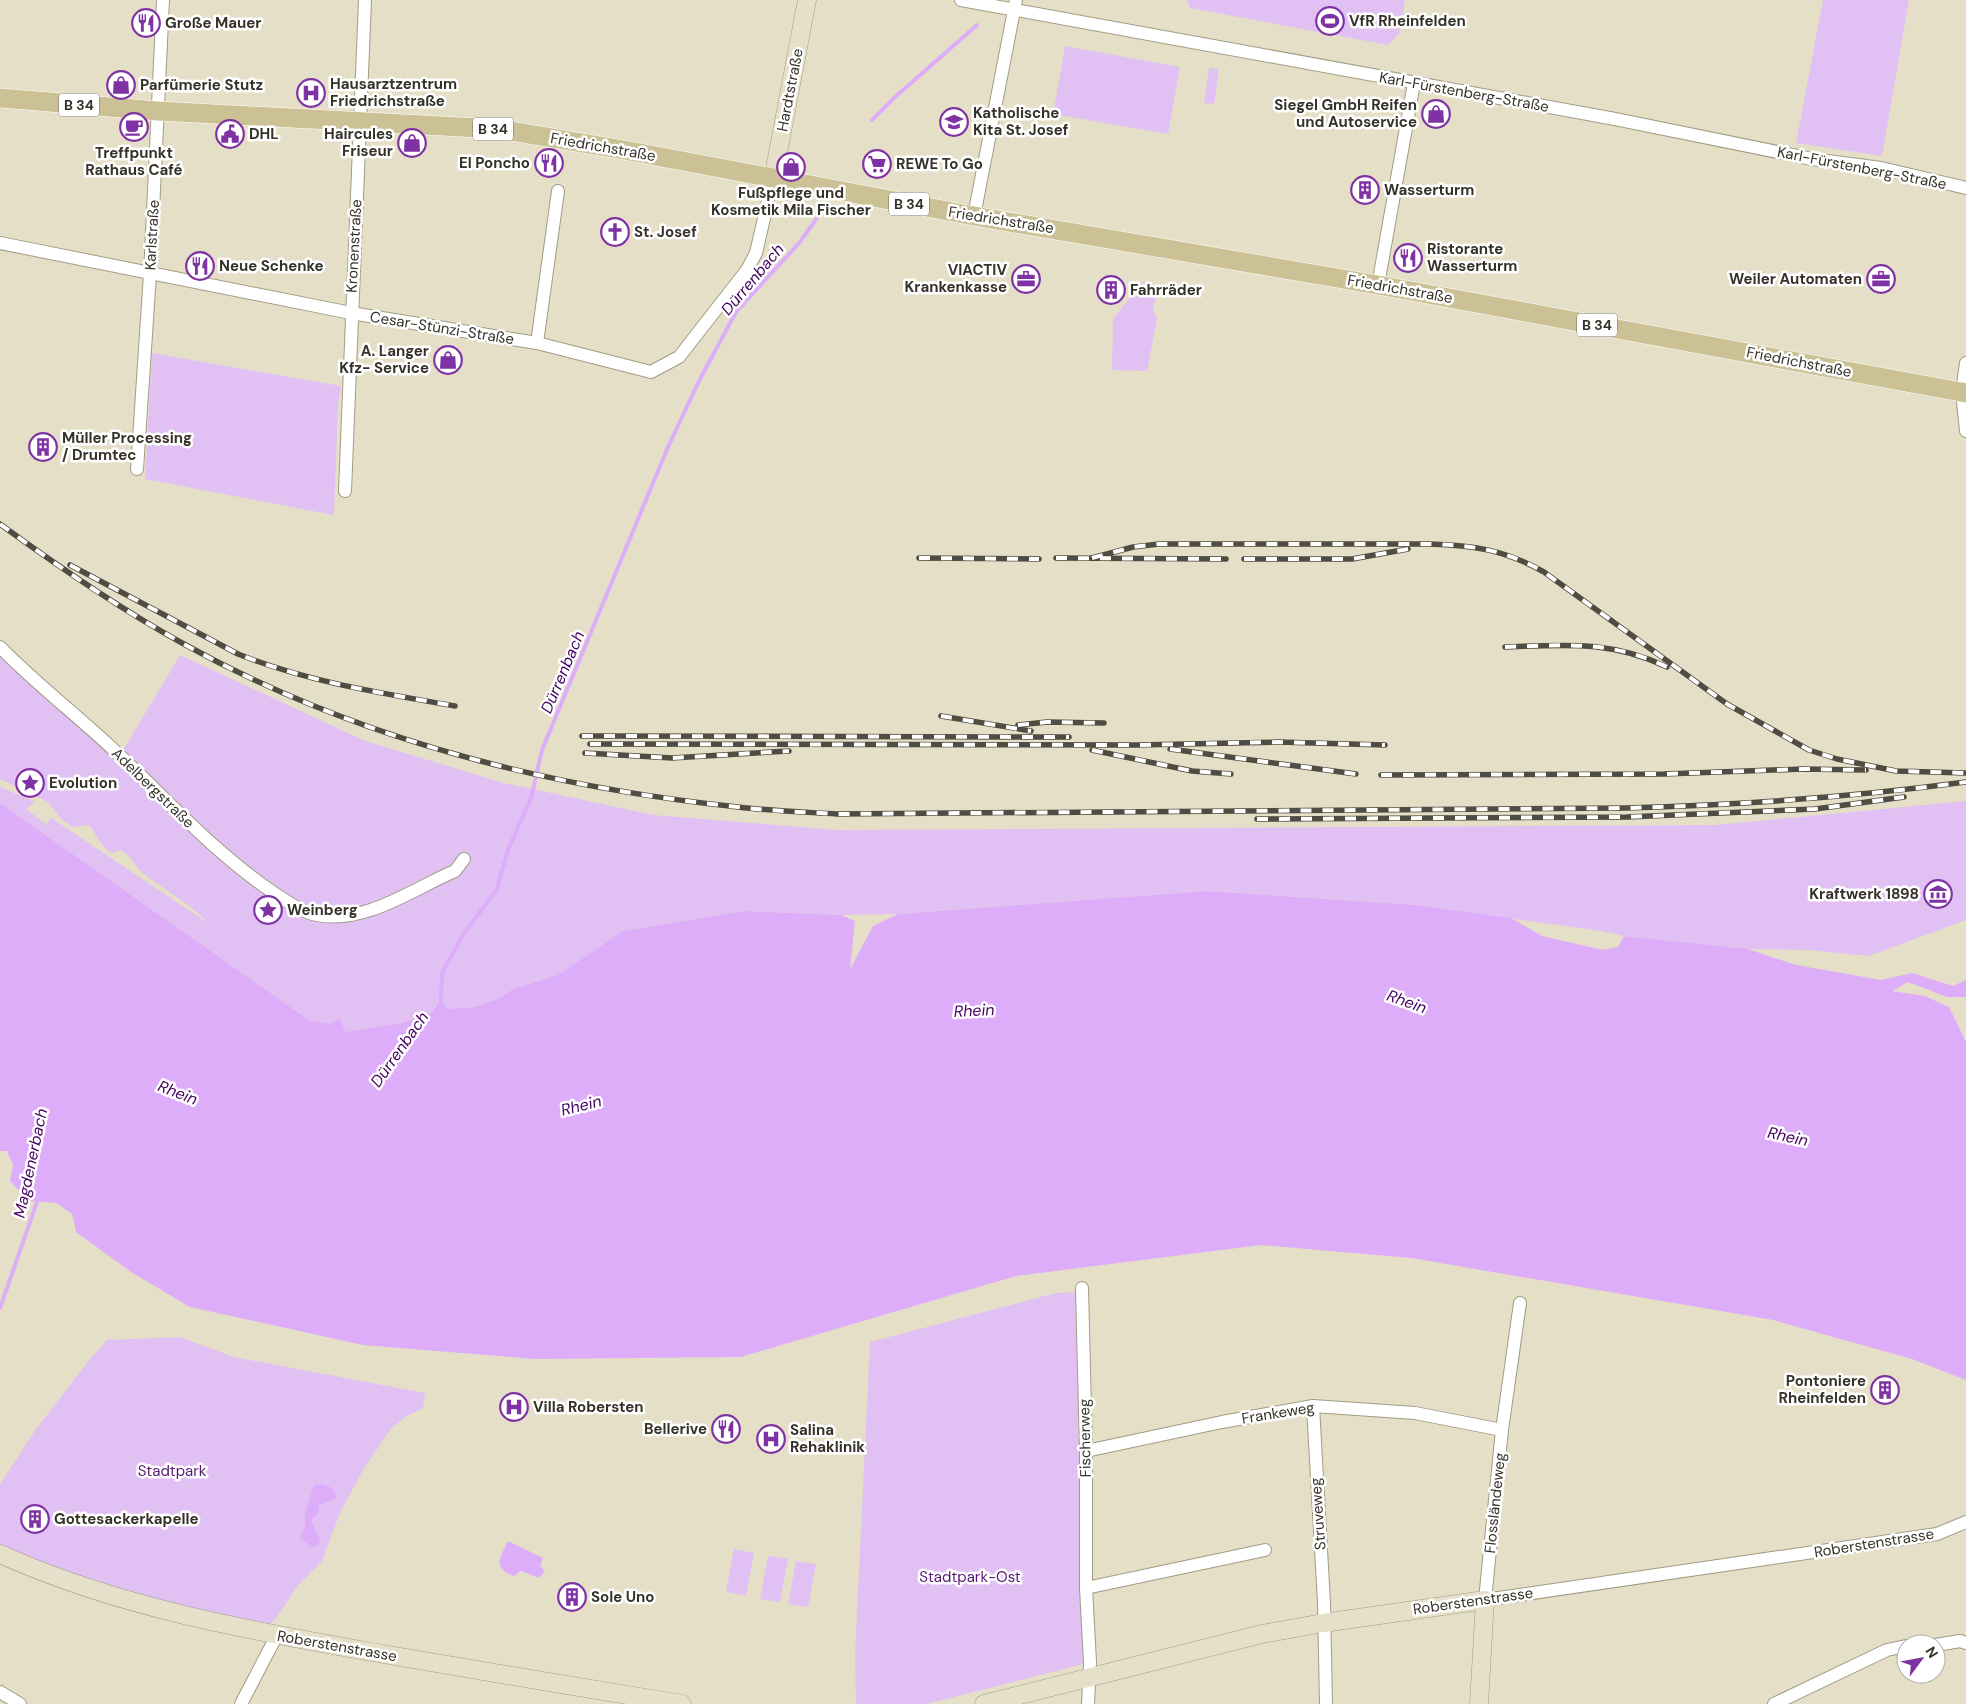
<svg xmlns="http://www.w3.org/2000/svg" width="1966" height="1704" viewBox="0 0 1966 1704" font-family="'DM Sans',sans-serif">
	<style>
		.green { fill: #e1c1f4 }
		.water { fill: #deadfa }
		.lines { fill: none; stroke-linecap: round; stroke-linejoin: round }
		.stream { stroke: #deadfa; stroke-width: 4 }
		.street-casing { stroke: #a29c85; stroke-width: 14 }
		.secondary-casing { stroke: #a29c85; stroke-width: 19 }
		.primary-casing { stroke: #fff; stroke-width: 20 }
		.street { stroke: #fff; stroke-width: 12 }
		.secondary { stroke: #e6e0ca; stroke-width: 18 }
		.primary { stroke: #ccc195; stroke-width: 19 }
		.rail-casing { stroke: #504c41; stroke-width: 5.5 }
		.rail { stroke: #fff; stroke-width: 4; stroke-dasharray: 11; stroke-linecap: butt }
		.labels { text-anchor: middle; stroke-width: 5; stroke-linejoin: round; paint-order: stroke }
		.shield { fill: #fff; stroke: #727069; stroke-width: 1 }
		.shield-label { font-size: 14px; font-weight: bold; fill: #353229 }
		.poi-label { font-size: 15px; font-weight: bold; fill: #353229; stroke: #fff; text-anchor: start }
		.street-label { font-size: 15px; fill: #353229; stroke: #fff }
		.park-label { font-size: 15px; fill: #551771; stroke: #fff }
		.water-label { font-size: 16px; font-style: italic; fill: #44005f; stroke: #fff }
	</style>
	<rect width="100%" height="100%" fill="#e6dfc7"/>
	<g class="green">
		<path d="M 1187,0 L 1405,0 L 1399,34 L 1388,45 L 1190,8 Z"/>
		<path d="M 1823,0 L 1909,0 L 1882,156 L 1796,143 Z"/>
		<path d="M 1065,46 L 1180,67 L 1168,134 L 1053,114 Z"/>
		<path d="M 1209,68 L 1219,69 L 1214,104 L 1204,103 Z"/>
		<path d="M 1142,282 L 1158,285 L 1153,310 L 1157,319 L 1147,371 L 1112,370 L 1113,319 Z"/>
		<path d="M 152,353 L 341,386 L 338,404 L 334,515 L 145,479 Z"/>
		<path d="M 0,649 L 229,865 L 300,906 L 227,852 L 123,750 L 180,655 L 363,740 L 500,782 L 653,815 L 838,830 L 1716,825 L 1966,801 L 1966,920 L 1869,956 L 1808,950 L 1747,949 L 1624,936 L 1601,931 L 1416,905 L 1207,891 L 898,914 L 841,915 L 743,911 L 623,931 L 559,975 L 513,989 L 498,999 L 473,1007 L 446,1009 L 441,998 L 431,1013 L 402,1023 L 345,1032 L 330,1024 L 309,1020 L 0,803 L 0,787 L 35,802 L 26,809 L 47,825 L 50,817 L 208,923 C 191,904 166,891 145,875 C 135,868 134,859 121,850 L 111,853 C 100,846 97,835 89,825 L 73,827 L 62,820 L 48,802 L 0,779 Z"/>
		<path d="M 1076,1292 L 1083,1664 L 927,1704 L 856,1704 L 855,1653 L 870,1342 L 1056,1293 Z"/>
		<path d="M 180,1337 L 234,1357 L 425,1393 L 423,1408 L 405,1417 L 390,1430 L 363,1470 L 340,1513 L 322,1561 L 299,1584 L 274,1621 L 267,1626 L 133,1593 L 39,1567 L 0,1545 L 0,1484 L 36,1429 L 90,1359 L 107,1340 Z"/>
		<path d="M 734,1549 L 754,1553 L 746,1596 L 726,1592 Z"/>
		<path d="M 768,1556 L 788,1559 L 780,1602 L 760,1599 Z"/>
		<path d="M 796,1561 L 816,1564 L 808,1607 L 788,1604 Z"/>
	</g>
	<g class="water">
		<path d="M 0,803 L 309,1020 L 330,1024 L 340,1018 L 345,1032 L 402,1023 L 431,1013 L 442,998 L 446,1009 L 473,1007 L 498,999 L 513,989 L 558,975 L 623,931 L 743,911 L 841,915 L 855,921 L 850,969 L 873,926 L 898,914 L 1207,891 L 1416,905 L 1511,918 L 1542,936 L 1603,950 L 1618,947 L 1624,936 L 1748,949 L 1796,965 L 1881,980 L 1912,973 L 1953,986 L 1966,980 L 1966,997 L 1947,997 L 1908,982 L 1892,991 L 1925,996 L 1949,1007 L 1966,1042 L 1966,1380 L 1912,1359 L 1773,1320 L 1411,1258 L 1261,1245 L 1016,1276 L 741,1357 L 534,1359 L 363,1345 L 190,1307 L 131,1272 L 76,1232 L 72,1214 L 57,1203 L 29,1201 L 10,1181 L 13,1165 L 7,1151 L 0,1151 Z"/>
		<path d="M 323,1484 L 332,1488 L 337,1498 L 319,1505 L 318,1514 L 311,1520 L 320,1541 L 319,1545 L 312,1547 L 299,1537 L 305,1528 L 305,1513 L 314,1485 Z"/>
		<path d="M 508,1541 L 543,1558 L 540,1566 L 545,1571 L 539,1578 L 521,1571 L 514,1576 C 492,1568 500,1558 508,1541 Z"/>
	</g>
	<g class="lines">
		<g class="stream">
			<path d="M 872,120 L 894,98 L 977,25"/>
			<path d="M 441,1001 L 442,973 L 464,933 L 496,891 L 508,850 L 531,798 L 542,750 L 668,447 L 699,381 L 736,312 L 800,242 L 826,205"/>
			<path d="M 0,1308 L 38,1199"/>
		</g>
		<defs>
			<g id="street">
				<path d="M 961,0 L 1615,119 L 1812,159 L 1881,168 L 1966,188"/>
				<path d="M 974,216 L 1016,0"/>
				<path d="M 0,243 L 351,313 L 537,343 L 651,372 L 679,357 L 747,270 L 756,253 L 773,179"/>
				<path d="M 1378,285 L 1414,83"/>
				<path d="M 537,343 L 558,191"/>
				<path d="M 1966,363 L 1962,392 L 1966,431"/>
				<path d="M 137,469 L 150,274 L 163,0"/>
				<path d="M 345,491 L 365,0"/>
				<path d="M 0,647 C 36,684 78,716 115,751 C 168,800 216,855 277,895 C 289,903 302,912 317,915 C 367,924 412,889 455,871 L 464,859"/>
				<path d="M 1082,1288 L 1086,1451 L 1086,1588 L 1090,1662 L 1088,1704"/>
				<path d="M 1520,1303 L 1502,1430 L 1485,1600 L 1937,1534 L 1966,1522"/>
				<path d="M 1313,1406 L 1324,1603 L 1326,1704"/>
				<path d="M 1086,1451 L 1222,1422 L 1313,1406 L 1415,1413 L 1502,1430"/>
				<path d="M 1086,1588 L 1265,1550"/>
				<path d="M 1936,1645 L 1960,1641 L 1966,1643"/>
				<path d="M 0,1692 L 20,1704"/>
				<path d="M 241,1704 L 277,1635"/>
				<path d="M 1774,1704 L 1887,1650 L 1906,1646"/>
			</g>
			<g id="secondary">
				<path d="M 773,179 L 807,0"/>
				<path d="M 0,1554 C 122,1609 253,1631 383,1654 C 483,1671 582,1688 682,1704"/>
				<path d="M 984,1704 L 1262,1634 L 1323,1623 L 1485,1600 L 1479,1704"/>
			</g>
			<path id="primary" d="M 0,98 L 158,111 L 498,129 L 624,150 L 974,216 L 1378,285 L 1966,393"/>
		</defs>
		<use href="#street" class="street-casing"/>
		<use href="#secondary" class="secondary-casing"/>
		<use href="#primary" class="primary-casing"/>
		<use href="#street" class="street"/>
		<use href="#secondary" class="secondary"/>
		<use href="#primary" class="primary"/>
		<defs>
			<g id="rail">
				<path d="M 0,524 C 59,567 119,608 182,643 C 353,738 545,787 738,807 C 771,811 804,812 837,814 L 1626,808 C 1740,805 1853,797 1966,782"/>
				<path d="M 919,558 L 1039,559"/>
				<path d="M 1056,558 L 1226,559"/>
				<path d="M 1092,558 L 1133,547 L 1159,544 L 1429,544 C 1473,545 1505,550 1544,572 L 1727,704 L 1809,750 L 1837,759 L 1896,771 L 1966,773"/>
				<path d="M 1244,559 L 1352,559 L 1408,549"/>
				<path d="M 70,565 L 238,654 C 308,682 381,693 455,706"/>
				<path d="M 1505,647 C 1566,645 1610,640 1667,667"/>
				<path d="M 941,716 L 1031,731"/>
				<path d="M 1018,725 L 1047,722 L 1104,723"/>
				<path d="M 582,736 L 1069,737"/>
				<path d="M 590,744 L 1136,745 L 1278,742 L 1385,745"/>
				<path d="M 1170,749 L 1356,774"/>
				<path d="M 1092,750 L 1192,771 L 1231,774"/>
				<path d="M 585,753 L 672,758 L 789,751"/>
				<path d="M 1381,775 L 1664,774 L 1803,769 L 1866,770"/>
				<path d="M 1257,819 L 1627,817 L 1815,809 L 1904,797"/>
			</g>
		</defs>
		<use href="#rail" class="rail-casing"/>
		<use href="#rail" class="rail"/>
	</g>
	<defs>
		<symbol id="stadium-ring" viewBox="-11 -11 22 22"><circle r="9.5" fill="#fff" stroke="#7f32a4" stroke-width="1.5"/><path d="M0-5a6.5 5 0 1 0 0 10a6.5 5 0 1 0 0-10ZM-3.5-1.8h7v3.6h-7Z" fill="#7f32a4"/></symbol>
		<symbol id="restaurant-ring" viewBox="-11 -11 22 22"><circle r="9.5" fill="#fff" stroke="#7f32a4" stroke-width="1.5"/><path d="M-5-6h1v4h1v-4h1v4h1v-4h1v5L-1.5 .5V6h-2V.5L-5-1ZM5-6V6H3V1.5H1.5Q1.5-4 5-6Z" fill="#7f32a4"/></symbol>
		<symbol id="shop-ring" viewBox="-11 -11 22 22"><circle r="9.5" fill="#fff" stroke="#7f32a4" stroke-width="1.5"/><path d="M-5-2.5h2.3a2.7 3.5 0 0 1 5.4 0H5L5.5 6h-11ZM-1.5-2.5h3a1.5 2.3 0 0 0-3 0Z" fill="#7f32a4"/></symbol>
		<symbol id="hospital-ring" viewBox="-11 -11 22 22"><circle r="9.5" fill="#fff" stroke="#7f32a4" stroke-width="1.5"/><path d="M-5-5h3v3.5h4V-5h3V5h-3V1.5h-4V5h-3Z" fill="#7f32a4"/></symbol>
		<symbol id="school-ring" viewBox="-11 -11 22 22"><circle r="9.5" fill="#fff" stroke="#7f32a4" stroke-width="1.5"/><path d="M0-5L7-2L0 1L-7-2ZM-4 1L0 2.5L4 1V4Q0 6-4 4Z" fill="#7f32a4"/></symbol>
		<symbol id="cafe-ring" viewBox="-11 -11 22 22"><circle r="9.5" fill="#fff" stroke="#7f32a4" stroke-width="1.5"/><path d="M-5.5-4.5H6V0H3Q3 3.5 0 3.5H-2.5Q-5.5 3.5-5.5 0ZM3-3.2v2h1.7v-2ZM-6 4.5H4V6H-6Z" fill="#7f32a4"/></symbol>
		<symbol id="civic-ring" viewBox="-11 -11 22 22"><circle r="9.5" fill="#fff" stroke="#7f32a4" stroke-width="1.5"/><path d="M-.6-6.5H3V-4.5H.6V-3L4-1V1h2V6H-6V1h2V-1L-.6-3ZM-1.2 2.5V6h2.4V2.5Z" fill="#7f32a4"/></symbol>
		<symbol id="supermarket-ring" viewBox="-11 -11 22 22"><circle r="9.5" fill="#fff" stroke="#7f32a4" stroke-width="1.5"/><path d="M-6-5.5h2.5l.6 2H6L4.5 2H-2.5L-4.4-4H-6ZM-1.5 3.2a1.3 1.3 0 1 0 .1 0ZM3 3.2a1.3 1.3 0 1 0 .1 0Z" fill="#7f32a4"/></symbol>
		<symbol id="building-ring" viewBox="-11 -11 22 22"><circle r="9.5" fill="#fff" stroke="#7f32a4" stroke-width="1.5"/><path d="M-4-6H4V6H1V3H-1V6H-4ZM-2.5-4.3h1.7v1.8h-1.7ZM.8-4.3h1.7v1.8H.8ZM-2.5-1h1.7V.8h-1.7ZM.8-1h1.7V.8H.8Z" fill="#7f32a4"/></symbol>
		<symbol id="church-ring" viewBox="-11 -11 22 22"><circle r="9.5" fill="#fff" stroke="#7f32a4" stroke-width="1.5"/><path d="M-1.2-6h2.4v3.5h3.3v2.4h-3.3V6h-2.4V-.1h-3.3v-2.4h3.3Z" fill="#7f32a4"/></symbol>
		<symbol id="office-ring" viewBox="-11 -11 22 22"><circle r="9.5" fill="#fff" stroke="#7f32a4" stroke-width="1.5"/><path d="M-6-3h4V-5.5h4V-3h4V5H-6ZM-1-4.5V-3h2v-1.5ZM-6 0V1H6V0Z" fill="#7f32a4"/></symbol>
		<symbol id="sight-ring" viewBox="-11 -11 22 22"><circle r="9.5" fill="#fff" stroke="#7f32a4" stroke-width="1.5"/><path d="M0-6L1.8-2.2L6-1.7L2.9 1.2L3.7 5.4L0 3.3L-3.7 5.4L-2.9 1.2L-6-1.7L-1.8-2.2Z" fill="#7f32a4"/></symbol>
		<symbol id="museum-ring" viewBox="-11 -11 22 22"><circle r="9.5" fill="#fff" stroke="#7f32a4" stroke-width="1.5"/><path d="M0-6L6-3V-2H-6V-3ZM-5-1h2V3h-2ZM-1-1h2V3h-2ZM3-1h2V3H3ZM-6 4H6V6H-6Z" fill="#7f32a4"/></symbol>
	</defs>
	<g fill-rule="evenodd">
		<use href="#stadium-ring" x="1314" y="5" width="32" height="32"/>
		<use href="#restaurant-ring" x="130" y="7" width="32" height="32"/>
		<use href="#shop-ring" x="105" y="69" width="32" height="32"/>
		<use href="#hospital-ring" x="295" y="77" width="32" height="32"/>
		<use href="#shop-ring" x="1420" y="98" width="32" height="32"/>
		<use href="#school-ring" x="938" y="106" width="32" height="32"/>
		<use href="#cafe-ring" x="118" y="111" width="32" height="32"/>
		<use href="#civic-ring" x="214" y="118" width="32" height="32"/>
		<use href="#shop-ring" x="396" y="127" width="32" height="32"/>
		<use href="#restaurant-ring" x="533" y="147" width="32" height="32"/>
		<use href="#supermarket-ring" x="861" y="148" width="32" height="32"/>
		<use href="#shop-ring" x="775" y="151" width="32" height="32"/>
		<use href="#building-ring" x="1349" y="174" width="32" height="32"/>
		<use href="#church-ring" x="599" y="216" width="32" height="32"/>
		<use href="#restaurant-ring" x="1392" y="242" width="32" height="32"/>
		<use href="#restaurant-ring" x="184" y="250" width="32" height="32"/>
		<use href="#office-ring" x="1010" y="263" width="32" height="32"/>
		<use href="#office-ring" x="1865" y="263" width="32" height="32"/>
		<use href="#building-ring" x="1095" y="274" width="32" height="32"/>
		<use href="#shop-ring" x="432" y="344" width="32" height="32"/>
		<use href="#building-ring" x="27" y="431" width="32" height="32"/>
		<use href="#sight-ring" x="14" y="767" width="32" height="32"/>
		<use href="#museum-ring" x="1922" y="878" width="32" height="32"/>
		<use href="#sight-ring" x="252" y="894" width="32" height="32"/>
		<use href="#building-ring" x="1869" y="1374" width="32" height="32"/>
		<use href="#hospital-ring" x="498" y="1391" width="32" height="32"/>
		<use href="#restaurant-ring" x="710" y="1413" width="32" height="32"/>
		<use href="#hospital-ring" x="755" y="1423" width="32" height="32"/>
		<use href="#building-ring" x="19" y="1503" width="32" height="32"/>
		<use href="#building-ring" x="556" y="1581" width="32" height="32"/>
	</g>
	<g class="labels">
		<g class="shield">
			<rect x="59" y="93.5" width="40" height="23" rx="4"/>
			<rect x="473" y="117.5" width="40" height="23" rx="4"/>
			<rect x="889" y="192.5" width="40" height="23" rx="4"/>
			<rect x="1577" y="313.5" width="40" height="23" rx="4"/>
		</g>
		<g class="shield-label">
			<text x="79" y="110">B 34</text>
			<text x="493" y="134">B 34</text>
			<text x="909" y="209">B 34</text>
			<text x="1597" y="330">B 34</text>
		</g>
		<g class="poi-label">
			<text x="1349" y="26">VfR Rheinfelden</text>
			<text x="165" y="28">Große Mauer</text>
			<text x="330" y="89">Hausarztzentrum<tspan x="330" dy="17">Friedrichstraße</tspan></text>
			<text x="140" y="90">Parfümerie Stutz</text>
			<text x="1417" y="110" text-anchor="end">Siegel GmbH Reifen<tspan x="1417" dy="17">und Autoservice</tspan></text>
			<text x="973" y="118">Katholische<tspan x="973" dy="17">Kita St. Josef</tspan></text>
			<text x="249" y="139">DHL</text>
			<text x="393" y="139" text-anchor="end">Haircules<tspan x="393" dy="17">Friseur</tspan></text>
			<text x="134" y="158" text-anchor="middle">Treffpunkt<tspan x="134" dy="17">Rathaus Café</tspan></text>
			<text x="530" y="168" text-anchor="end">El Poncho</text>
			<text x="896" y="169">REWE To Go</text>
			<text x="1384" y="195">Wasserturm</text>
			<text x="791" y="198" text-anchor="middle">Fußpflege und<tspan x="791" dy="17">Kosmetik Mila Fischer</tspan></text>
			<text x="634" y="237">St. Josef</text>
			<text x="1427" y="254">Ristorante<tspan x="1427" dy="17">Wasserturm</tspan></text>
			<text x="219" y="271">Neue Schenke</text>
			<text x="1007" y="275" text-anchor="end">VIACTIV<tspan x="1007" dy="17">Krankenkasse</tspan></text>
			<text x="1862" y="284" text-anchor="end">Weiler Automaten</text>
			<text x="1130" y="295">Fahrräder</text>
			<text x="429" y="356" text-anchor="end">A. Langer<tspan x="429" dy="17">Kfz- Service</tspan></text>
			<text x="62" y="443">Müller Processing<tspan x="62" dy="17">/ Drumtec</tspan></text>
			<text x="49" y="788">Evolution</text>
			<text x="1919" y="899" text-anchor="end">Kraftwerk 1898</text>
			<text x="287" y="915">Weinberg</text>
			<text x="1866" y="1386" text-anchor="end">Pontoniere<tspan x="1866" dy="17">Rheinfelden</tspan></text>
			<text x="533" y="1412">Villa Robersten</text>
			<text x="707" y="1434" text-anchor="end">Bellerive</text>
			<text x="790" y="1435">Salina<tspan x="790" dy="17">Rehaklinik</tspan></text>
			<text x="54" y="1524">Gottesackerkapelle</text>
			<text x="591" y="1602">Sole Uno</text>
		</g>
		<g class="street-label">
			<text transform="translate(790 90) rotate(-79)" y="5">Hardtstraße</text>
			<text transform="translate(1464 92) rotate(10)" y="5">Karl-Fürstenberg-Straße</text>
			<text transform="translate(603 147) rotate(10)" y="5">Friedrichstraße</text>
			<text transform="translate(1862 168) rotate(11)" y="5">Karl-Fürstenberg-Straße</text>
			<text transform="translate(1001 220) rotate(9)" y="5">Friedrichstraße</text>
			<text transform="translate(152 235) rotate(-87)" y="5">Karlstraße</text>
			<text transform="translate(354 246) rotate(-87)" y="5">Kronenstraße</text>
			<text transform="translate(1400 289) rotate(10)" y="5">Friedrichstraße</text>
			<text transform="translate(442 328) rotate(9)" y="5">Cesar-Stünzi-Straße</text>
			<text transform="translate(1799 362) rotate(11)" y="5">Friedrichstraße</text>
			<text transform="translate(153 788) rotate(44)" y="5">Adelbergstraße</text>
			<text transform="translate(1278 1413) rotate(-9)" y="5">Frankeweg</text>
			<text transform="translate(1085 1438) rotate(-91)" y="5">Fischerweg</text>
			<text transform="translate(1495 1503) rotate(-84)" y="5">Flossländeweg</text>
			<text transform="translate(1318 1514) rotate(-94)" y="5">Struveweg</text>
			<text transform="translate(1874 1543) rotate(-9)" y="5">Roberstenstrasse</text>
			<text transform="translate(1473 1601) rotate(-8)" y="5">Roberstenstrasse</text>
			<text transform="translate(337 1646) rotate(10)" y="5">Roberstenstrasse</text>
		</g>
		<g class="park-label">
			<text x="172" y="1476">Stadtpark</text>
			<text x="970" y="1582">Stadtpark-Ost</text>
		</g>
		<g class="water-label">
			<text transform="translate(752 279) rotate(-50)" y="6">Dürrenbach</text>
			<text transform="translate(562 672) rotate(-67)" y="6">Dürrenbach</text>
			<text transform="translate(1407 1001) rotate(20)" y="6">Rhein</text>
			<text transform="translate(974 1010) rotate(-3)" y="6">Rhein</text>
			<text transform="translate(399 1049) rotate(-55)" y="6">Dürrenbach</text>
			<text transform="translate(178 1092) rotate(21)" y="6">Rhein</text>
			<text transform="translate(581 1105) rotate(-14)" y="6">Rhein</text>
			<text transform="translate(1788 1136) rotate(12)" y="6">Rhein</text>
			<text transform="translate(30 1163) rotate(-78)" y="6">Magdenerbach</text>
		</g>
	</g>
	<g transform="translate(1921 1659) rotate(58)"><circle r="24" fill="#ffffff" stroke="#aeada9"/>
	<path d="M0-4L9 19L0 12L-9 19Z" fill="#7f32a4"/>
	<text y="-8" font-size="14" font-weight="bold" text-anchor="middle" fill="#353229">N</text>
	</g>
</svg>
